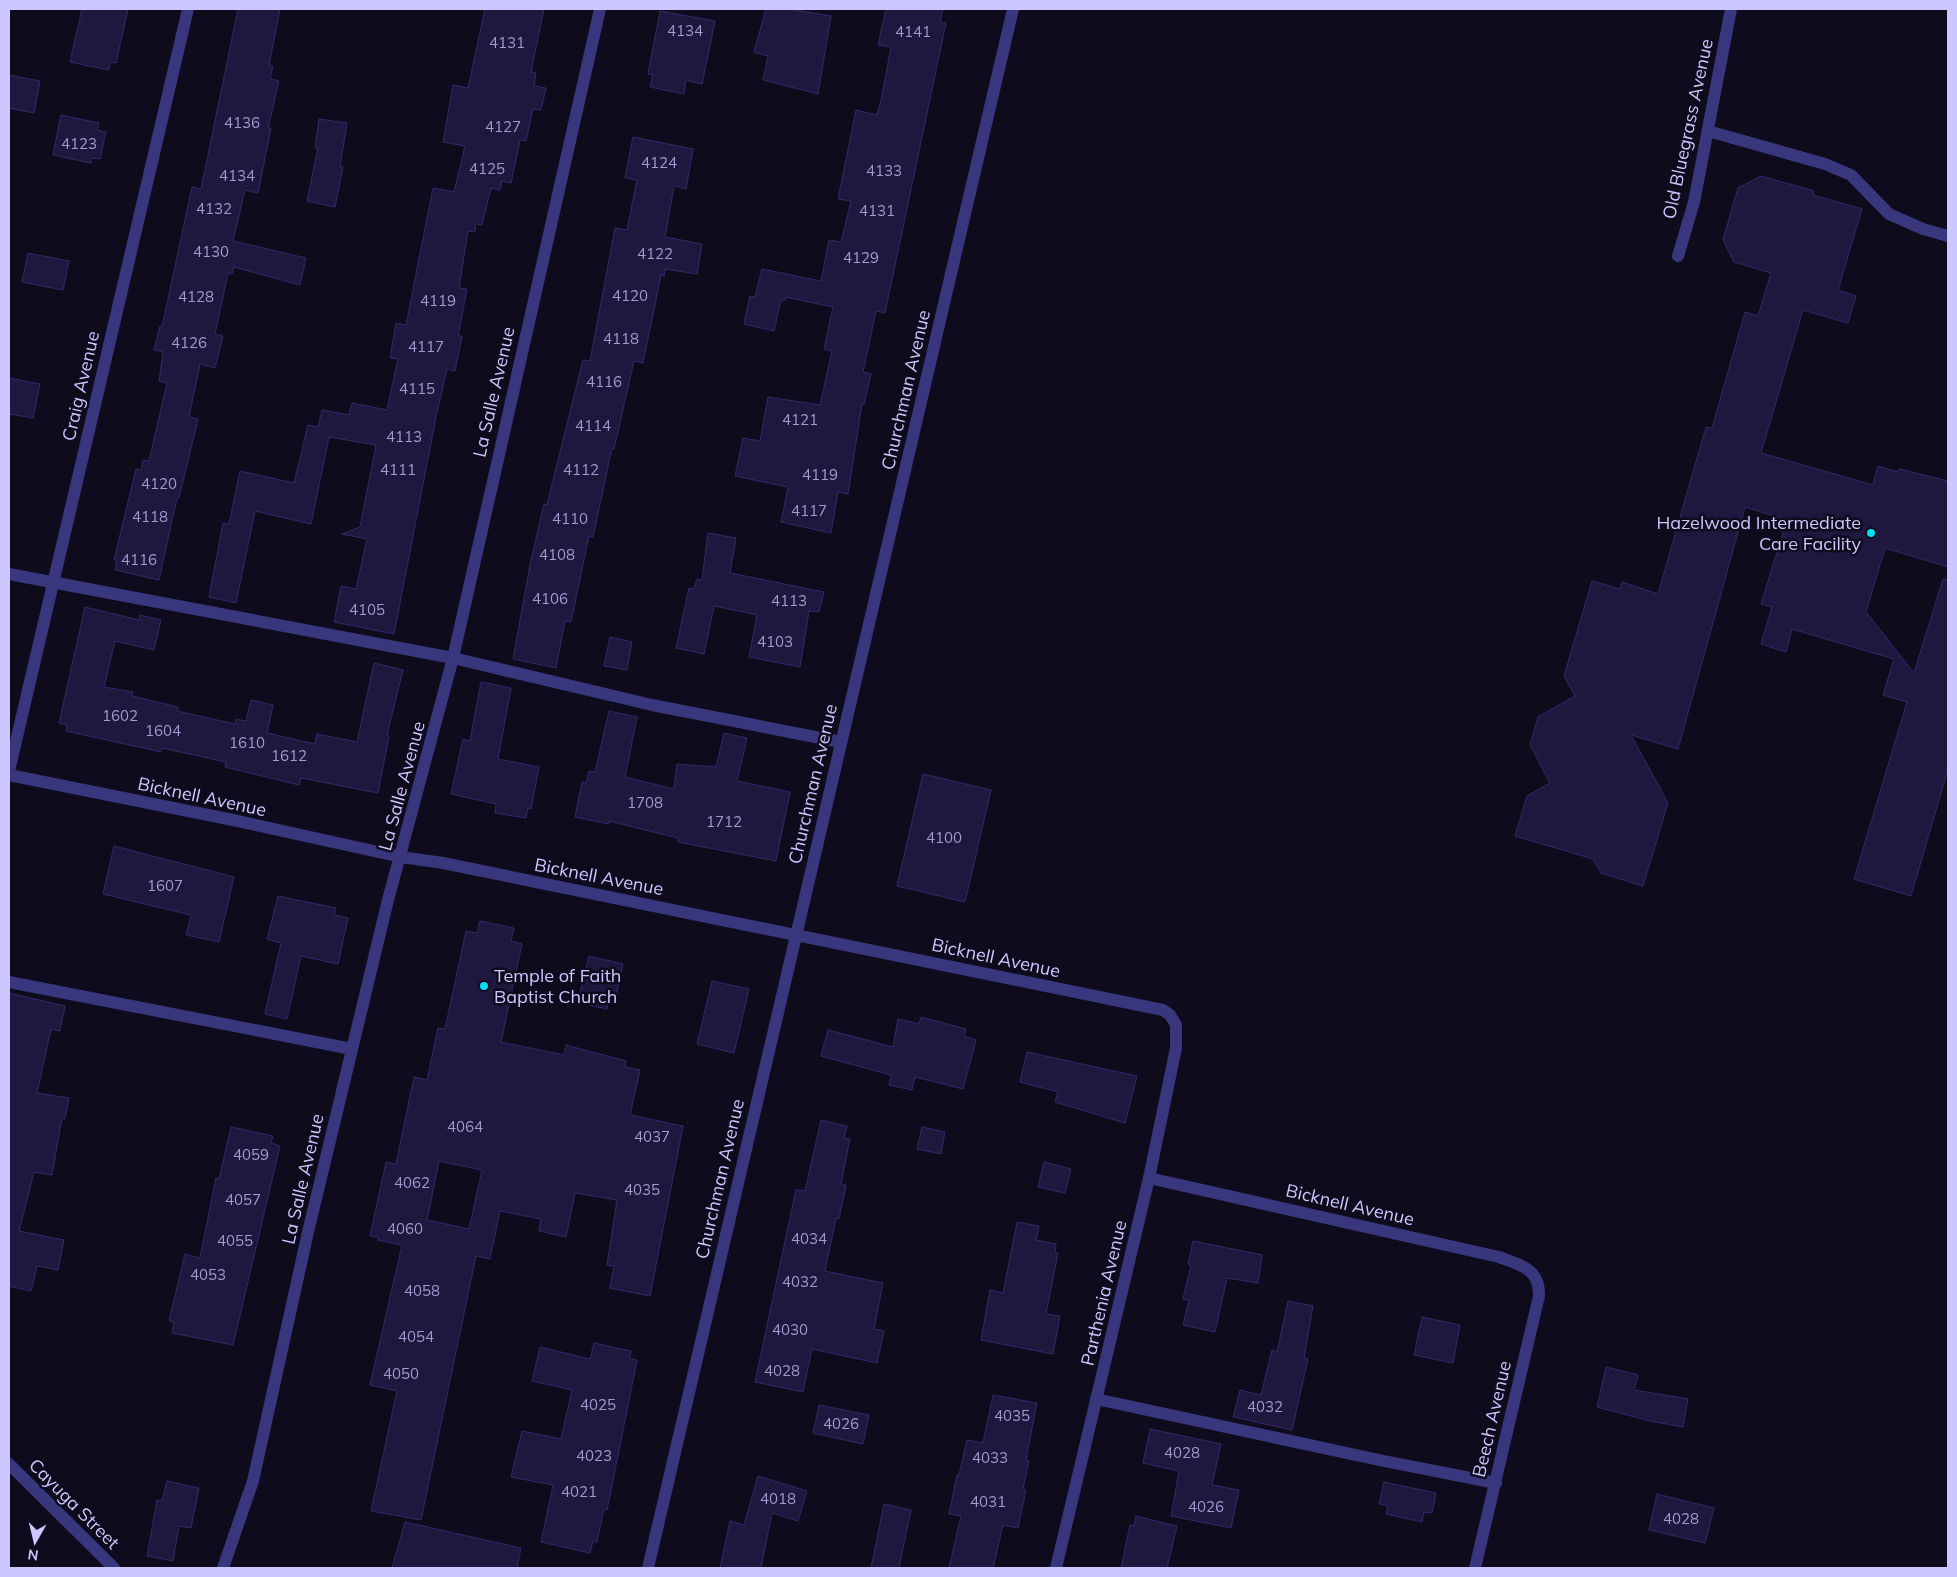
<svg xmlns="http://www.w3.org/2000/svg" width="1957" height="1577" viewBox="0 0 1957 1577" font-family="Mulish,sans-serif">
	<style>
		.building { fill: #1f173e; stroke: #35296a; fill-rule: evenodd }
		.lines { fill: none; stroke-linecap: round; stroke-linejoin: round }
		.street { stroke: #38367c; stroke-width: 12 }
		.poi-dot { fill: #00def2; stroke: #0e0b1d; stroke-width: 2 }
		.labels { text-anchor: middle; stroke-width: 5; stroke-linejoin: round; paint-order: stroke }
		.number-label { font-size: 15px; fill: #a29bcf }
		.street-label { font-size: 18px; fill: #cdc7ff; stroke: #0e0b1d }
		.poi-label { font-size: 18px; fill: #cdc7ff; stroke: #0e0b1d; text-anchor: end }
	</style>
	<rect width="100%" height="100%" fill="#0e0b1d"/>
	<g class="building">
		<path d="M 82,9 L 128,9 L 116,63 L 110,62 L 109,70 L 70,62 Z"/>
		<path d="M 238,9 L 280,9 L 269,65 L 273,66 L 270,79 L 279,81 L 268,128 L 271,128 L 258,193 L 245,190 L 233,241 L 306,258 L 300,285 L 234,267 L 232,274 L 228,273 L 215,334 L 223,336 L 215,368 L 200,364 L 189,417 L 198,419 L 179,498 L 177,498 L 159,580 L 115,570 L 117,560 L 114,560 L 136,469 L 141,470 L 143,460 L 149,461 L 167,383 L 159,381 L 163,352 L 154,350 L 160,326 L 162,327 L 192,187 L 201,189 Z"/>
		<path d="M 485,9 L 544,9 L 531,72 L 536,73 L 534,86 L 546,88 L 541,110 L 533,109 L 526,141 L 520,140 L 511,183 L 502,181 L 500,190 L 491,188 L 482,225 L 476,224 L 475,232 L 468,231 L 459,288 L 467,289 L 458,336 L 462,336 L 455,371 L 447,369 L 437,412 L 394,634 L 334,622 L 341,586 L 356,589 L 367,539 L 342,534 L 360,527 L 376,445 L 329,437 L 311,524 L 255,511 L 236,603 L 209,597 L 223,523 L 229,524 L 240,471 L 294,483 L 308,425 L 318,427 L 322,410 L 349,415 L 352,403 L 387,410 L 398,359 L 390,358 L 396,323 L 406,325 L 433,188 L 454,192 L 465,146 L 443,142 L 453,85 L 468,88 Z"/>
		<path d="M 766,9 L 790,9 L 831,16 L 818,94 L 763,80 L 768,56 L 754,52 Z"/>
		<path d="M 886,9 L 943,9 L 940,22 L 946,23 L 885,313 L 876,311 L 863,372 L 871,374 L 864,404 L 862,404 L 848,494 L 838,492 L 831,533 L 781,522 L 788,487 L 735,476 L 743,438 L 760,441 L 768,397 L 820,405 L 832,351 L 824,349 L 833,307 L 785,297 L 785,300 L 781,300 L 774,331 L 744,324 L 750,296 L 755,297 L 762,269 L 821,281 L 829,240 L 841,242 L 851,201 L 838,199 L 856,110 L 877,115 L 882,96 L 891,47 L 878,45 Z"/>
		<path d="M 660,11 L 715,21 L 702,84 L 686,80 L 684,94 L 650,87 L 653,75 L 648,74 Z"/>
		<path d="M 9,75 L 40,81 L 34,113 L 9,108 Z"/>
		<path d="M 61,115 L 99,123 L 97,130 L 106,132 L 100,159 L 92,158 L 91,163 L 53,155 Z"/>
		<path d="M 319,119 L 347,123 L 340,166 L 343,167 L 335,207 L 307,201 L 318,148 L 315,148 Z"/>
		<path d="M 633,137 L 693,149 L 686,189 L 674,186 L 665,237 L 702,244 L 697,274 L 665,269 L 664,276 L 661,275 L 643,363 L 634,361 L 614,449 L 612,448 L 593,537 L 589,536 L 571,622 L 565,621 L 556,668 L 513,659 L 530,565 L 544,504 L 547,505 L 583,360 L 590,361 L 615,228 L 627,230 L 637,180 L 625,178 Z"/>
		<path d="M 1761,176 L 1814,191 L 1813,195 L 1862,209 L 1838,290 L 1856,296 L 1848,323 L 1803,310 L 1761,453 L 1873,485 L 1878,466 L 1898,472 L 1899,469 L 1948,481 L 1948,567 L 1885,548 L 1866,612 L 1914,673 L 1943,579 L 1948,580 L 1948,769 L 1911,896 L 1854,879 L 1907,702 L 1883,695 L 1894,659 L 1792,629 L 1786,652 L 1761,644 L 1772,607 L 1761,604 L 1787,520 L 1745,507 L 1678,749 L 1631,735 L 1668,803 L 1643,886 L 1601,873 L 1593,859 L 1515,836 L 1527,796 L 1550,783 L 1530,745 L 1538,717 L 1575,696 L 1564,676 L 1592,581 L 1620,589 L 1622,582 L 1658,594 L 1706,427 L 1712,428 L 1745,312 L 1758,316 L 1771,273 L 1734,262 L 1723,240 L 1738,188 Z"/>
		<path d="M 28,253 L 69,261 L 63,290 L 22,282 Z"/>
		<path d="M 9,378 L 40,384 L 33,418 L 9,414 Z"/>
		<path d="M 708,533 L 736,538 L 730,573 L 824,592 L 819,612 L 809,611 L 800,667 L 749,657 L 757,615 L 714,606 L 704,654 L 676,648 L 689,588 L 694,589 L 697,579 L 702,580 Z"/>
		<path d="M 85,607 L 139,620 L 140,615 L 161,620 L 154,650 L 115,641 L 104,687 L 133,692 L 132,696 L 178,707 L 177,711 L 235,724 L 236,719 L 246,721 L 251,700 L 273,705 L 267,733 L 315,744 L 317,734 L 357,742 L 374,663 L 403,670 L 387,735 L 389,736 L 378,793 L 301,778 L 299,785 L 225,767 L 226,762 L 162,748 L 161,752 L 66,731 L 67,725 L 59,723 Z"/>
		<path d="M 610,637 L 632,642 L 627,670 L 604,666 Z"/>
		<path d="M 481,682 L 511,688 L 498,759 L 539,767 L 531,809 L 528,808 L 526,818 L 495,813 L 496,804 L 451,794 L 463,739 L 470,741 Z"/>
		<path d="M 609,711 L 637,717 L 625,777 L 674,789 L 677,764 L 716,767 L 724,733 L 747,738 L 737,781 L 790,792 L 776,861 L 678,842 L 678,838 L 609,821 L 609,824 L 575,817 L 582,782 L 586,783 L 589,771 L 595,772 Z"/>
		<path d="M 923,774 L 991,790 L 965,902 L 897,886 Z"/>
		<path d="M 114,846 L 234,877 L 219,942 L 186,935 L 191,915 L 103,894 Z"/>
		<path d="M 278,896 L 336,908 L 334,915 L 348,918 L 338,964 L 301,956 L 287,1019 L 265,1014 L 281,943 L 267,939 Z"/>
		<path d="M 480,921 L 514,928 L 511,941 L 522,944 L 501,1042 L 564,1055 L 566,1045 L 626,1061 L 625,1067 L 640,1070 L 630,1115 L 683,1126 L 650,1296 L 610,1288 L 614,1266 L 607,1265 L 617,1200 L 575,1193 L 566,1237 L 539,1231 L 541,1219 L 500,1211 L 490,1259 L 476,1256 L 421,1520 L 371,1511 L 397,1391 L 370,1385 L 402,1245 L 378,1240 L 378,1237 L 370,1236 L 386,1162 L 396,1164 L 414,1077 L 427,1080 L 438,1028 L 445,1029 L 466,931 L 477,933 ZM 439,1161 L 482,1170 L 469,1229 L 427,1220 Z"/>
		<path d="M 589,956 L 623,964 L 615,1001 L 609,1000 L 607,1009 L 584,1004 L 586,994 L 580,993 Z"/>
		<path d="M 712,981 L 749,989 L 734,1053 L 697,1044 Z"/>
		<path d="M 9,993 L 65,1006 L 60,1031 L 51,1029 L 37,1093 L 69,1098 L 65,1119 L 62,1118 L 52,1175 L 34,1172 L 19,1231 L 64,1240 L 58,1270 L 37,1266 L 31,1291 L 9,1286 Z"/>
		<path d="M 921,1017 L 966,1029 L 964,1036 L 976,1040 L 963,1089 L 915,1077 L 912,1090 L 889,1085 L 891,1075 L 821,1056 L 828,1030 L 893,1047 L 898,1019 L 919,1024 Z"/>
		<path d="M 1027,1052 L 1137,1076 L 1125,1123 L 1055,1102 L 1058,1092 L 1020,1082 Z"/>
		<path d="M 821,1120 L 847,1126 L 844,1138 L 850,1139 L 841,1184 L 846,1185 L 839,1219 L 836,1218 L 825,1271 L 883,1283 L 874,1329 L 884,1331 L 877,1363 L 812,1349 L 803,1392 L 755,1382 L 796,1190 L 805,1191 Z"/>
		<path d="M 231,1127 L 273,1136 L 271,1143 L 280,1146 L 233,1345 L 172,1333 L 174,1322 L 169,1321 L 185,1254 L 200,1258 L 216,1178 L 219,1179 Z"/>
		<path d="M 922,1127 L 945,1132 L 941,1154 L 917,1149 Z"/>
		<path d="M 1044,1162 L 1071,1169 L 1065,1193 L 1038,1187 Z"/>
		<path d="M 1017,1222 L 1039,1226 L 1036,1240 L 1056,1244 L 1055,1253 L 1058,1253 L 1046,1314 L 1060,1316 L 1053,1354 L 981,1340 L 990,1290 L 1003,1293 Z"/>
		<path d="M 1193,1241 L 1262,1255 L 1258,1283 L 1227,1278 L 1215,1332 L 1183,1325 L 1189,1300 L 1183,1299 L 1191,1265 L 1188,1264 Z"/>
		<path d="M 1288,1301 L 1313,1306 L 1304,1358 L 1308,1359 L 1292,1430 L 1233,1417 L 1240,1390 L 1261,1395 L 1272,1350 L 1277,1352 Z"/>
		<path d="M 1422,1317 L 1460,1325 L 1453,1363 L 1414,1355 Z"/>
		<path d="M 594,1343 L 631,1351 L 629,1358 L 637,1360 L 607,1510 L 604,1509 L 597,1542 L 593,1541 L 590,1553 L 541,1542 L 553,1485 L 511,1477 L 522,1431 L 561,1439 L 572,1390 L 532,1381 L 540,1347 L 590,1359 Z"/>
		<path d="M 1606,1367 L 1638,1375 L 1634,1390 L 1688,1399 L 1683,1427 L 1650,1421 L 1597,1407 Z"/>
		<path d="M 993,1395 L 1037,1403 L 1026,1460 L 1029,1461 L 1023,1489 L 1026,1490 L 1018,1528 L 1003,1525 L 993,1568 L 949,1568 L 961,1516 L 949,1514 L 957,1475 L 959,1475 L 967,1440 L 983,1443 Z"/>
		<path d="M 819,1405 L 869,1415 L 863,1444 L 813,1433 Z"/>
		<path d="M 1150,1429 L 1221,1444 L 1212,1485 L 1239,1490 L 1231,1528 L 1171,1516 L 1179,1471 L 1143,1463 Z"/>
		<path d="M 758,1476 L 807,1491 L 798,1521 L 772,1513 L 761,1568 L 720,1568 L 730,1521 L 744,1525 Z"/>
		<path d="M 167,1481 L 199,1488 L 191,1528 L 179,1526 L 173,1561 L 147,1556 L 157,1500 L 162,1501 Z"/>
		<path d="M 1384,1482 L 1436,1493 L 1432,1513 L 1424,1512 L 1422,1522 L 1386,1514 L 1388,1506 L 1379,1504 Z"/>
		<path d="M 1657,1494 L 1714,1508 L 1705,1543 L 1649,1530 Z"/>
		<path d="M 884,1504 L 911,1510 L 899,1568 L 871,1568 Z"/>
		<path d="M 1136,1516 L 1177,1526 L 1167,1568 L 1121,1568 L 1130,1525 L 1134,1526 Z"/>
		<path d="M 405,1522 L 521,1548 L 517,1568 L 392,1568 Z"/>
	</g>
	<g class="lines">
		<g class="street">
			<path d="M 1708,131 L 1825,164 L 1851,175 L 1889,214 L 1923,229 L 1948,236"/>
			<path d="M 1678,256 L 1694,202 L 1731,9"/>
			<path d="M 9,574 L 453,658 L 652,705 L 841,742"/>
			<path d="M 9,771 L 188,9"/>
			<path d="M 9,775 L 233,820 L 401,857 L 443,863 L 1163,1010 L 1170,1015 L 1176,1025 L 1176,1048 L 1149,1178 L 1056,1568"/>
			<path d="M 9,982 L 352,1049"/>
			<path d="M 1149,1178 L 1499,1257 C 1521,1265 1540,1269 1539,1296 L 1475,1568"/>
			<path d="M 1096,1399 L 1379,1460 L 1496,1483"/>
			<path d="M 9,1464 L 114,1568"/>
			<path d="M 223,1568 L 253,1481 L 308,1232 L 388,900 L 453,658 L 600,9"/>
			<path d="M 648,1568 L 1013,9"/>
		</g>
	</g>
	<g class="poi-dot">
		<circle cx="1871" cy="533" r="5"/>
		<circle cx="484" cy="986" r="5"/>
	</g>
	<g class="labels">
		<g class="number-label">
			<text x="685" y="36">4134</text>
			<text x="913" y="37">4141</text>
			<text x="507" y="48">4131</text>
			<text x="242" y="128">4136</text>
			<text x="503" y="132">4127</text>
			<text x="79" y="149">4123</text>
			<text x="659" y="168">4124</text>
			<text x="487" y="174">4125</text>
			<text x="884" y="176">4133</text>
			<text x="237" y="181">4134</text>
			<text x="214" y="214">4132</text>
			<text x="877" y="216">4131</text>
			<text x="211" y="257">4130</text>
			<text x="655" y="259">4122</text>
			<text x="861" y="263">4129</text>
			<text x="630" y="301">4120</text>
			<text x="196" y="302">4128</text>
			<text x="438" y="306">4119</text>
			<text x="621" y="344">4118</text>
			<text x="189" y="348">4126</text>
			<text x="426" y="352">4117</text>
			<text x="604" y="387">4116</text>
			<text x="417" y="394">4115</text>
			<text x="800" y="425">4121</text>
			<text x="593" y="431">4114</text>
			<text x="404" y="442">4113</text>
			<text x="398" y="475">4111</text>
			<text x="581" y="475">4112</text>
			<text x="820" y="480">4119</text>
			<text x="159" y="489">4120</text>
			<text x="809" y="516">4117</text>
			<text x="150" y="522">4118</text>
			<text x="570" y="524">4110</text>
			<text x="557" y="560">4108</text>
			<text x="139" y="565">4116</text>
			<text x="550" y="604">4106</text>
			<text x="789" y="606">4113</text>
			<text x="367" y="615">4105</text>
			<text x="775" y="647">4103</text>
			<text x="120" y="721">1602</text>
			<text x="163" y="736">1604</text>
			<text x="247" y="748">1610</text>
			<text x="289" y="761">1612</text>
			<text x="645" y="808">1708</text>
			<text x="724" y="827">1712</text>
			<text x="944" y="843">4100</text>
			<text x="165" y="891">1607</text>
			<text x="465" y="1132">4064</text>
			<text x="652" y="1142">4037</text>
			<text x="251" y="1160">4059</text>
			<text x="412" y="1188">4062</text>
			<text x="642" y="1195">4035</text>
			<text x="243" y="1205">4057</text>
			<text x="405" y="1234">4060</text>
			<text x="809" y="1244">4034</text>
			<text x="235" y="1246">4055</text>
			<text x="208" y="1280">4053</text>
			<text x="800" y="1287">4032</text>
			<text x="422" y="1296">4058</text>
			<text x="790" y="1335">4030</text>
			<text x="416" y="1342">4054</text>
			<text x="782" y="1376">4028</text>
			<text x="401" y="1379">4050</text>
			<text x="598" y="1410">4025</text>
			<text x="1265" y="1412">4032</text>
			<text x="1012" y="1421">4035</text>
			<text x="841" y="1429">4026</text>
			<text x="1182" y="1458">4028</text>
			<text x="594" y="1461">4023</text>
			<text x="990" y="1463">4033</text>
			<text x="579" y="1497">4021</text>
			<text x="778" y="1504">4018</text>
			<text x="988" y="1507">4031</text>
			<text x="1206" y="1512">4026</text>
			<text x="1681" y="1524">4028</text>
		</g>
		<g class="street-label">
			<text transform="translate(1688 129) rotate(-78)" y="6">Old Bluegrass Avenue</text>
			<text transform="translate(81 386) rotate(-77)" y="6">Craig Avenue</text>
			<text transform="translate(906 390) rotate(-77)" y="6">Churchman Avenue</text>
			<text transform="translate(494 392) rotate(-77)" y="6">La Salle Avenue</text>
			<text transform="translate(813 784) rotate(-77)" y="6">Churchman Avenue</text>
			<text transform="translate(402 786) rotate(-75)" y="6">La Salle Avenue</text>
			<text transform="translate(202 797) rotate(12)" y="6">Bicknell Avenue</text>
			<text transform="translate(599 877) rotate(11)" y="6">Bicknell Avenue</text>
			<text transform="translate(996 958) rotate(12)" y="6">Bicknell Avenue</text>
			<text transform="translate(303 1179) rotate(-77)" y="6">La Salle Avenue</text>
			<text transform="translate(720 1179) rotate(-77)" y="6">Churchman Avenue</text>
			<text transform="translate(1350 1205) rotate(13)" y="6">Bicknell Avenue</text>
			<text transform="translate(1104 1293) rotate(-77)" y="6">Parthenia Avenue</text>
			<text transform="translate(1492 1419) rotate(-77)" y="6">Beech Avenue</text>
			<text transform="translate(74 1504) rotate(45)" y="6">Cayuga Street</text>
		</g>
		<g class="poi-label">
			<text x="1861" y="529">Hazelwood Intermediate<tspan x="1861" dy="21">Care Facility</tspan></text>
			<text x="494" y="982" text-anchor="start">Temple of Faith<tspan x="494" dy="21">Baptist Church</tspan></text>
		</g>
	</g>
	<rect width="1957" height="1577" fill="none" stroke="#cdc7ff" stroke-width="20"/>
	<g transform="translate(35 1542) rotate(188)" stroke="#0e0b1d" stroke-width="4" paint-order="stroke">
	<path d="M0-4L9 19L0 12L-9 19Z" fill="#cdc7ff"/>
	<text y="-8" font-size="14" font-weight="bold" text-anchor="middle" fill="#cdc7ff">N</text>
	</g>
</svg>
